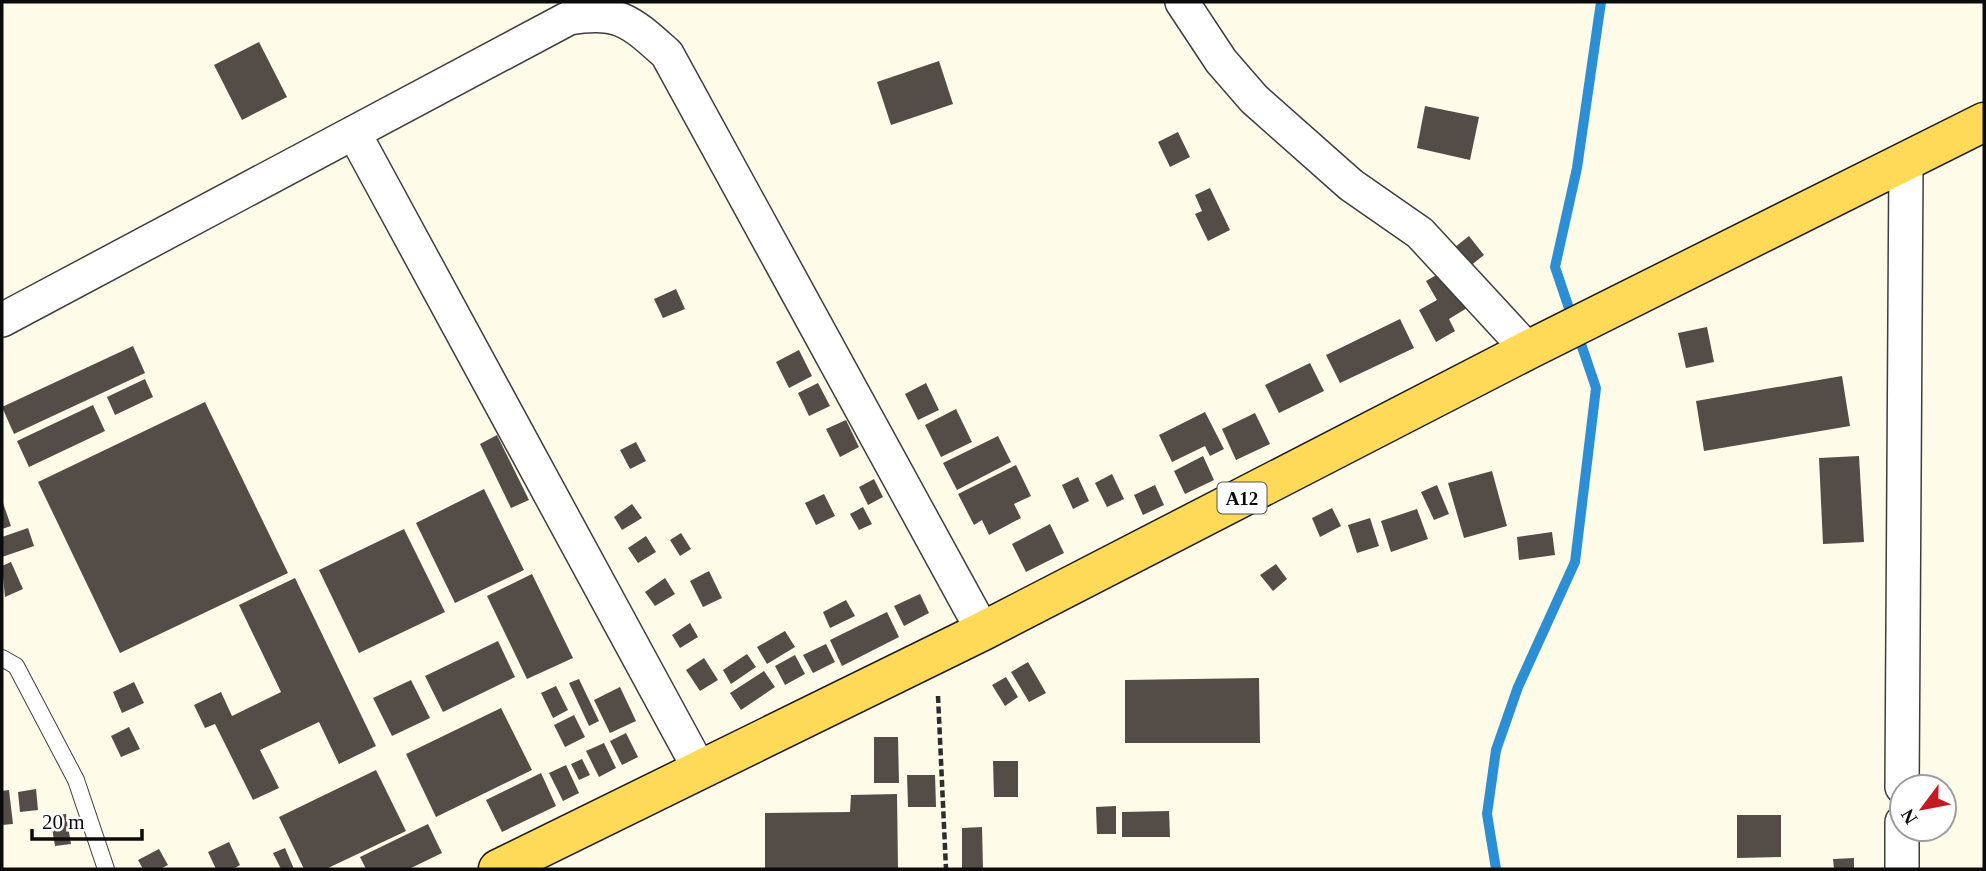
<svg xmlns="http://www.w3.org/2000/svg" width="1986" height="871" viewBox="0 0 1986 871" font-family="'Times New Roman',serif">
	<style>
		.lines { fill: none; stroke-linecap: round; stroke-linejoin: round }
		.stream { stroke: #2c8fd6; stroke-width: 10 }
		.building { fill: #544c47 }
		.lane-casing { stroke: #3e3e3e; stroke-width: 18 }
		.street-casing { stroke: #3e3e3e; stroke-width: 36 }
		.primary-casing { stroke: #1c1c1c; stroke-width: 41 }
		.path { stroke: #2d2d2d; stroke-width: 4.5; stroke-dasharray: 7 3.5; stroke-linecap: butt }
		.lane { stroke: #fff; stroke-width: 16 }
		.street { stroke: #fff; stroke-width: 33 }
		.primary { stroke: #ffda59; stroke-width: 38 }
		.labels { text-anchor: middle; stroke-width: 7; stroke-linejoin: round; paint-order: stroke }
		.shield { fill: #fff; stroke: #545454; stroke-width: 2 }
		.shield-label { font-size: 19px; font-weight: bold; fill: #0b0b0b }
	</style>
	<rect width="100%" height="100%" fill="#fffbe9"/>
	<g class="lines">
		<path class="stream" d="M 1496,869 L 1487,814 L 1496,750 L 1518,687 L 1575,562 L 1596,388 L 1555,267 L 1577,168 L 1601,2"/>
	</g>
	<g class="building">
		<path d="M 259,42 L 287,97 L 242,120 L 214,65 Z"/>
		<path d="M 939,61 L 953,104 L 891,125 L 877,82 Z"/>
		<path d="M 1425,106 L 1479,117 L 1470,160 L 1417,148 Z"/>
		<path d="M 1178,132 L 1190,157 L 1170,167 L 1158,142 Z"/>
		<path d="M 1210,188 L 1230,230 L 1208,241 L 1195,214 L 1202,211 L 1195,195 Z"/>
		<path d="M 1469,236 L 1484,255 L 1465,270 L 1450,251 Z"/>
		<path d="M 1445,270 L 1467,308 L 1449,319 L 1455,331 L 1436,342 L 1419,310 L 1437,300 L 1426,281 Z"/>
		<path d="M 676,289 L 685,309 L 663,318 L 654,299 Z"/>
		<path d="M 1400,319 L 1414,348 L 1340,383 L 1326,355 Z"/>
		<path d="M 1707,327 L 1714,362 L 1686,368 L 1678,333 Z"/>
		<path d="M 133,346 L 145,373 L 14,434 L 2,407 Z"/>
		<path d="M 799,350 L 812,376 L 789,388 L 776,362 Z"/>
		<path d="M 1310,363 L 1324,391 L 1279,413 L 1265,385 Z"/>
		<path d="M 1842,376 L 1850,426 L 1704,451 L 1696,401 Z"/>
		<path d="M 145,379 L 153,397 L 115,415 L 107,397 Z"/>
		<path d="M 818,383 L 830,406 L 809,416 L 798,393 Z"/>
		<path d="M 926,383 L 939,410 L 918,420 L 905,394 Z"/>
		<path d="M 205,402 L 288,573 L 120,653 L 38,482 Z"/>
		<path d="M 93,405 L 105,431 L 29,467 L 17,441 Z"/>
		<path d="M 956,409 L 972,442 L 941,457 L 925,425 Z"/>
		<path d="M 1205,412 L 1224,449 L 1210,456 L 1205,446 L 1172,462 L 1159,435 Z"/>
		<path d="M 1255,413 L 1270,444 L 1236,460 L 1222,429 Z"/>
		<path d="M 846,420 L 859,447 L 840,457 L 826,429 Z"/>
		<path d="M 497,435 L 529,500 L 511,508 L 480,444 Z"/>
		<path d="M 998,436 L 1011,462 L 957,490 L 943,463 Z"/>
		<path d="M 636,442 L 646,461 L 630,469 L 620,450 Z"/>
		<path d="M 1203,456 L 1214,480 L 1185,494 L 1174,471 Z"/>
		<path d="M 1859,456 L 1864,542 L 1823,544 L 1819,458 Z"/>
		<path d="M 1016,465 L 1031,496 L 1014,504 L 1021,518 L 989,535 L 982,520 L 974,525 L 958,494 Z"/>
		<path d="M 1492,471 L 1507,526 L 1464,538 L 1448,483 Z"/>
		<path d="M 1112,474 L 1124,499 L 1107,507 L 1095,483 Z"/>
		<path d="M 1078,477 L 1089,501 L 1073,509 L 1062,485 Z"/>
		<path d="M 874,479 L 883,497 L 868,505 L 859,487 Z"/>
		<path d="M 1155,485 L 1164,505 L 1143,515 L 1134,495 Z"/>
		<path d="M 1437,485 L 1449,514 L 1434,520 L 1421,492 Z"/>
		<path d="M 484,489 L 524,570 L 455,603 L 416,523 Z"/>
		<path d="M 824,494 L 835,516 L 816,525 L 805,503 Z"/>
		<path d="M 2,500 L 11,526 L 2,529 Z"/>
		<path d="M 632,504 L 642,518 L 622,530 L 614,517 Z"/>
		<path d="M 863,507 L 872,524 L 859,530 L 850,514 Z"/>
		<path d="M 1332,508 L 1341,526 L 1320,537 L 1312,518 Z"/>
		<path d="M 1417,509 L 1428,539 L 1391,552 L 1381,521 Z"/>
		<path d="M 1370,518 L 1379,546 L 1357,553 L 1348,525 Z"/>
		<path d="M 1050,524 L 1064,553 L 1026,572 L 1012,544 Z"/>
		<path d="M 28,528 L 34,546 L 2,557 L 2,537 Z"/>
		<path d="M 404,529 L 445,612 L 359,653 L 319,570 Z"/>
		<path d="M 1552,532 L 1555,555 L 1519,560 L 1517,537 Z"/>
		<path d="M 681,533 L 691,549 L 680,556 L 670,540 Z"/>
		<path d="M 646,536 L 656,552 L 638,563 L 628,548 Z"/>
		<path d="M 11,562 L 23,589 L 5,597 L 2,566 Z"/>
		<path d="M 1276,564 L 1287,579 L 1273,591 L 1260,575 Z"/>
		<path d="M 709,571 L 722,598 L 703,607 L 690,581 Z"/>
		<path d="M 532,574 L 573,658 L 527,679 L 487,596 Z"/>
		<path d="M 295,578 L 376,746 L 339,764 L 319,722 L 260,750 L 279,788 L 253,800 L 215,724 L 205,728 L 194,705 L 221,692 L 232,716 L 281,692 L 239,605 Z"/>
		<path d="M 665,578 L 675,594 L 655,606 L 645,592 Z"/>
		<path d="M 920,594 L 929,613 L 904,626 L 894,606 Z"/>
		<path d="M 846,600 L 855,616 L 830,628 L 823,612 Z"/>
		<path d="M 887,612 L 899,637 L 842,666 L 830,640 Z"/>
		<path d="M 690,623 L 698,637 L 680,648 L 672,635 Z"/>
		<path d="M 785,631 L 795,647 L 767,664 L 757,647 Z"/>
		<path d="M 498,641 L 515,677 L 443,712 L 425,676 Z"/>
		<path d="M 826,644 L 835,662 L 813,673 L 803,655 Z"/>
		<path d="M 747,654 L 756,667 L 731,684 L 723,670 Z"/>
		<path d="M 795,655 L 805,674 L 785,685 L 775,666 Z"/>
		<path d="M 704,658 L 718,680 L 700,691 L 686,670 Z"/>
		<path d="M 1028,662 L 1046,693 L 1029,702 L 1011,672 Z"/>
		<path d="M 764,671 L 775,687 L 741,710 L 730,693 Z"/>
		<path d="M 1006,677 L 1018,697 L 1005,706 L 992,685 Z"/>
		<path d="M 1259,678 L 1260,743 L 1125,743 L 1125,680 Z"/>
		<path d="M 579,679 L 599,721 L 589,726 L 569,683 Z"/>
		<path d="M 411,680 L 430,718 L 392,736 L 373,698 Z"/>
		<path d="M 134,682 L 144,703 L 122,713 L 113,692 Z"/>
		<path d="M 556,686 L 568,710 L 553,718 L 541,693 Z"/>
		<path d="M 620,687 L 636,721 L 610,733 L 594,700 Z"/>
		<path d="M 501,708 L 532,770 L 436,817 L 406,754 Z"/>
		<path d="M 574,715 L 585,737 L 565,747 L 554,725 Z"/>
		<path d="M 129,727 L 140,749 L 121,757 L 111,736 Z"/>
		<path d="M 626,733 L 638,757 L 622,765 L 610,741 Z"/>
		<path d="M 874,737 L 898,737 L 899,783 L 874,783 Z"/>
		<path d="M 604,743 L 616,768 L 599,777 L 586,751 Z"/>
		<path d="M 582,759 L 590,775 L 579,780 L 571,764 Z"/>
		<path d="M 993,761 L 1018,761 L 1018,797 L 994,797 Z"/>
		<path d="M 566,765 L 579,793 L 563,801 L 549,773 Z"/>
		<path d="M 376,770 L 406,831 L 326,869 L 304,869 L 279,817 Z"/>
		<path d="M 541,773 L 556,806 L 502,832 L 486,800 Z"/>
		<path d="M 907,775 L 935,775 L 936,807 L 908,807 Z"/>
		<path d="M 36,789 L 38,810 L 20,812 L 18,792 Z"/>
		<path d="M 9,790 L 13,824 L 2,825 L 2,791 Z"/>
		<path d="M 897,794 L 898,869 L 765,869 L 765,813 L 850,812 L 851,795 Z"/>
		<path d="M 1116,806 L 1116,834 L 1097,834 L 1096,807 Z"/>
		<path d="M 1169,811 L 1170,837 L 1122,837 L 1122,812 Z"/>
		<path d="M 66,814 L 71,844 L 55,846 L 50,816 Z"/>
		<path d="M 1737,815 L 1781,815 L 1781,857 L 1737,858 Z"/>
		<path d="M 428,824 L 442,853 L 409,869 L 366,869 L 360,857 Z"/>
		<path d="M 982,827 L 983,869 L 962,869 L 962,828 Z"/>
		<path d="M 229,842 L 240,865 L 233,869 L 216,869 L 208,852 Z"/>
		<path d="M 285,848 L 294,869 L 281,869 L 273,853 Z"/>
		<path d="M 159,849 L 168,865 L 160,869 L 143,869 L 138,860 Z"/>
		<path d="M 1854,858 L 1854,869 L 1834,869 L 1833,859 Z"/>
	</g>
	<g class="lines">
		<defs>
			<path id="lane" d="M 2,658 L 16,666 L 76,780 L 106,869"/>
			<g id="street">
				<path d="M 1182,2 L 1221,61 L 1254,99 L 1351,185 L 1420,233 L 1528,350"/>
				<path d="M 354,133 L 700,770"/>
				<path d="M 2,320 L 569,18 C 619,9 631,22 667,54 L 983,631"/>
				<path d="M 1902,787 L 1906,163"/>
				<path d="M 1902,869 L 1902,822"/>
			</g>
			<path id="primary" d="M 498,869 L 983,631 L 1528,350 L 1984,122"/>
		</defs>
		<use href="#lane" class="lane-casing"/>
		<use href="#street" class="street-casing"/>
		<use href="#primary" class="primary-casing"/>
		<path class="path" d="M 938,696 L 946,869"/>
		<use href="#lane" class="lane"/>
		<use href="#street" class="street"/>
		<use href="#primary" class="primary"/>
	</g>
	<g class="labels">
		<rect class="shield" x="1217.5" y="482.5" width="49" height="31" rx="5"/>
		<g class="shield-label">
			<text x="1242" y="505">A12</text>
		</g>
	</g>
	<rect width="1986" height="871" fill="none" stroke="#0b0b0b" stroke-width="7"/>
	<g transform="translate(1923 808) rotate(238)"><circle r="33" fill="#ffffff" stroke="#9d9d9d" stroke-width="2"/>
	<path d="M0-5L12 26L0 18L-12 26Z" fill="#c31b1f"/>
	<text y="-10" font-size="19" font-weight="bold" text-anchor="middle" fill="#0b0b0b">N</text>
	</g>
	<path d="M32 829v10h110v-10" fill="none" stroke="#0b0b0b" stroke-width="3.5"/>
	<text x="42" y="829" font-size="21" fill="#0b0b0b" stroke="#ffffff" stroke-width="5" paint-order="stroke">20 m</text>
</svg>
